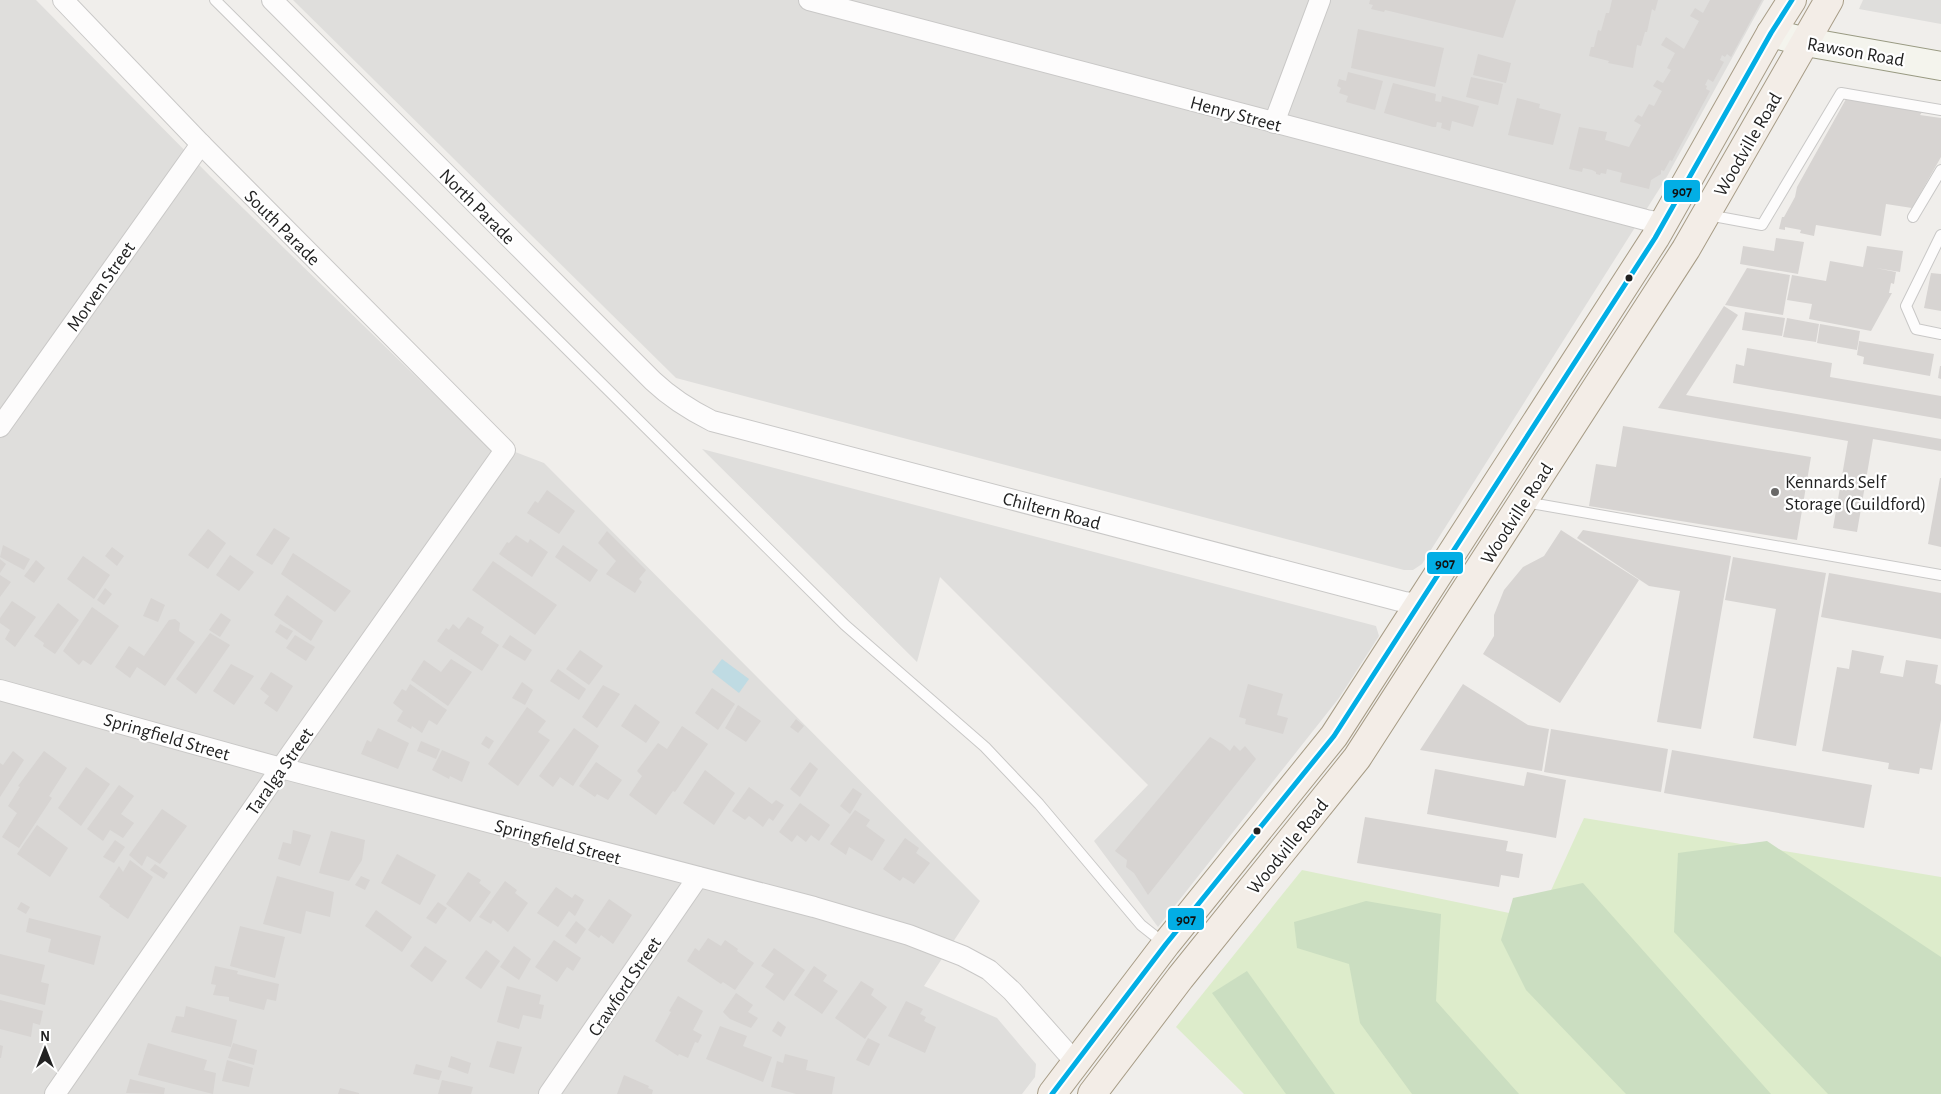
<svg xmlns="http://www.w3.org/2000/svg" width="1941" height="1094" viewBox="0 0 1941 1094" font-family="'Alegreya Sans',sans-serif">
	<style>
		.residential { fill: #dfdedc }
		.grass { fill: #ddeccb }
		.forest { fill: #cbdec1 }
		.water { fill: #bfdbe3 }
		.building { fill: #d7d4d2 }
		.lines { fill: none; stroke-linecap: round; stroke-linejoin: round }
		.service-casing { stroke: #c9c8c7; stroke-width: 12 }
		.minor-casing { stroke: #c9c8c7; stroke-width: 22 }
		.secondary-casing { stroke: #999a82; stroke-width: 30 }
		.primary-casing { stroke: #a79c86; stroke-width: 30 }
		.service { stroke: #fdfcfc; stroke-width: 10 }
		.minor { stroke: #fdfcfc; stroke-width: 20 }
		.secondary { stroke: #f4f4ed; stroke-width: 28 }
		.primary { stroke: #f3ede7; stroke-width: 28 }
		.bus-1-casing { stroke: #fff; stroke-width: 9 }
		.bus-1 { stroke: #02aee5; stroke-width: 5 }
		.bus-dot { fill: #222; stroke: #fff; stroke-width: 2 }
		.poi-dot { fill: #6a6968; stroke: #fff; stroke-width: 2 }
		.labels { text-anchor: middle; stroke-width: 4.5; stroke-linejoin: round; paint-order: stroke }
		.street-label { font-size: 19px; fill: #222; stroke: #fff }
		.poi-label { font-size: 19px; fill: #222; stroke: #fff; text-anchor: start }
		.line-badge { stroke: #fff; stroke-width: 2 }
		.pale-badge-label { font-size: 14px; text-anchor: middle; font-weight: bold; fill: #111 }
	</style>
	<rect width="100%" height="100%" fill="#f0eeeb"/>
	<g class="residential">
		<path d="M 0,0 L 36,0 L 210,176 L 479,438 L 544,463 L 980,901 L 924,986 L 997,1018 L 1036,1064 L 1035,1077 L 1022,1094 L 0,1094 Z"/>
		<path d="M 293,0 L 1764,0 L 1665,180 L 1422,564 L 1413,570 L 1404,570 L 676,378 Z"/>
		<path d="M 1863,0 L 1941,0 L 1941,24 L 1859,9 Z"/>
		<path d="M 702,449 L 1376,626 L 1379,636 L 1339,698 L 1158,927 L 1094,841 L 1148,785 L 940,577 L 917,662 Z"/>
	</g>
	<path class="grass" d="M 1584,818 L 1941,877 L 1941,1094 L 1244,1094 L 1176,1027 L 1302,870 L 1538,919 Z"/>
	<g class="forest">
		<path d="M 1767,841 L 1941,957 L 1941,1094 L 1828,1094 L 1674,932 L 1678,853 Z"/>
		<path d="M 1583,883 L 1771,1094 L 1626,1094 L 1526,990 L 1501,940 L 1513,898 Z"/>
		<path d="M 1366,901 L 1441,914 L 1436,1001 L 1519,1094 L 1412,1094 L 1360,1023 L 1349,964 L 1297,948 L 1294,922 Z"/>
		<path d="M 1247,971 L 1335,1094 L 1286,1094 L 1212,993 Z"/>
	</g>
	<path class="water" d="M 722,659 L 749,679 L 739,693 L 712,672 Z"/>
	<g class="building">
		<path d="M 1370,0 L 1516,0 L 1503,38 L 1385,10 L 1384,12 L 1371,9 L 1373,5 L 1369,4 Z"/>
		<path d="M 1612,0 L 1658,0 L 1655,11 L 1652,9 L 1647,32 L 1645,32 L 1641,46 L 1637,45 L 1633,68 L 1608,63 L 1609,61 L 1589,56 L 1591,47 L 1594,47 L 1598,30 L 1601,31 L 1606,13 L 1609,13 Z"/>
		<path d="M 1710,0 L 1762,0 L 1731,57 L 1727,54 L 1725,57 L 1722,55 L 1720,60 L 1724,62 L 1713,82 L 1708,79 L 1705,85 L 1707,86 L 1706,89 L 1710,91 L 1672,161 L 1670,160 L 1664,171 L 1661,170 L 1661,174 L 1651,180 L 1649,189 L 1620,182 L 1622,173 L 1607,169 L 1606,174 L 1601,173 L 1600,175 L 1596,174 L 1596,172 L 1592,170 L 1583,168 L 1582,172 L 1569,169 L 1579,127 L 1607,132 L 1605,140 L 1629,147 L 1641,125 L 1634,121 L 1638,115 L 1642,117 L 1649,104 L 1654,106 L 1662,91 L 1653,86 L 1657,80 L 1663,83 L 1671,70 L 1667,68 L 1675,53 L 1661,45 L 1666,37 L 1684,49 L 1699,21 L 1690,16 L 1695,8 L 1703,13 Z"/>
		<path d="M 1358,29 L 1444,48 L 1435,87 L 1351,68 Z"/>
		<path d="M 1478,54 L 1511,63 L 1506,83 L 1473,75 Z"/>
		<path d="M 1348,72 L 1383,81 L 1375,110 L 1346,102 L 1348,96 L 1339,93 L 1341,88 L 1337,86 L 1339,79 L 1346,81 Z"/>
		<path d="M 1471,77 L 1503,84 L 1498,105 L 1466,97 Z"/>
		<path d="M 1393,83 L 1436,94 L 1435,101 L 1441,102 L 1442,96 L 1479,106 L 1473,127 L 1452,121 L 1450,131 L 1441,128 L 1442,123 L 1437,122 L 1436,127 L 1433,127 L 1384,113 Z"/>
		<path d="M 1517,98 L 1540,104 L 1539,108 L 1561,114 L 1553,145 L 1508,135 Z"/>
		<path d="M 1846,99 L 1922,112 L 1920,115 L 1941,118 L 1941,157 L 1912,208 L 1886,204 L 1881,236 L 1816,225 L 1814,236 L 1800,233 L 1801,230 L 1785,227 L 1785,230 L 1779,229 L 1782,217 L 1784,217 L 1795,197 L 1797,187 Z"/>
		<path d="M 1776,238 L 1804,242 L 1798,274 L 1740,264 L 1743,246 L 1774,251 Z"/>
		<path d="M 1867,246 L 1903,251 L 1900,272 L 1876,268 L 1896,272 L 1894,284 L 1891,283 L 1889,293 L 1892,293 L 1871,331 L 1809,319 L 1812,304 L 1787,300 L 1792,275 L 1826,281 L 1830,261 L 1863,267 Z"/>
		<path d="M 1747,268 L 1790,275 L 1783,315 L 1725,305 Z"/>
		<path d="M 1931,273 L 1941,274 L 1941,311 L 1924,308 Z"/>
		<path d="M 1724,306 L 1738,315 L 1686,395 L 1941,439 L 1941,451 L 1873,439 L 1857,532 L 1833,528 L 1848,441 L 1658,408 Z"/>
		<path d="M 1745,312 L 1785,318 L 1782,336 L 1742,330 Z"/>
		<path d="M 1787,318 L 1819,324 L 1816,342 L 1783,337 Z"/>
		<path d="M 1820,324 L 1860,331 L 1857,350 L 1817,343 Z"/>
		<path d="M 1859,341 L 1934,354 L 1930,376 L 1863,364 L 1864,357 L 1857,355 Z"/>
		<path d="M 1747,348 L 1832,363 L 1830,377 L 1941,396 L 1941,419 L 1733,383 L 1736,364 L 1744,366 Z"/>
		<path d="M 1940,366 L 1941,366 L 1941,379 L 1938,378 Z"/>
		<path d="M 1623,426 L 1811,457 L 1797,540 L 1589,506 L 1596,464 L 1616,467 Z"/>
		<path d="M 1940,478 L 1941,478 L 1941,547 L 1928,544 Z"/>
		<path d="M 547,490 L 575,511 L 559,534 L 527,513 L 535,501 L 538,503 Z"/>
		<path d="M 274,528 L 290,538 L 272,565 L 256,555 Z"/>
		<path d="M 208,529 L 226,543 L 208,569 L 188,555 Z"/>
		<path d="M 1561,530 L 1639,580 L 1560,703 L 1483,654 L 1494,636 L 1494,615 L 1504,590 L 1523,567 L 1544,556 Z"/>
		<path d="M 1583,530 L 1731,556 L 1701,729 L 1657,722 L 1680,591 L 1649,586 L 1577,538 Z"/>
		<path d="M 607,531 L 646,570 L 639,579 L 642,582 L 635,593 L 606,574 L 616,561 L 598,543 Z"/>
		<path d="M 516,535 L 528,543 L 530,539 L 548,552 L 532,577 L 499,554 L 507,542 L 509,543 Z"/>
		<path d="M 3,545 L 30,559 L 24,570 L 0,557 Z"/>
		<path d="M 563,545 L 598,570 L 590,582 L 555,557 Z"/>
		<path d="M 112,547 L 124,556 L 117,566 L 105,556 Z"/>
		<path d="M 293,553 L 351,591 L 335,612 L 281,574 Z"/>
		<path d="M 230,555 L 254,572 L 239,591 L 216,575 Z"/>
		<path d="M 83,556 L 110,575 L 94,599 L 67,579 Z"/>
		<path d="M 1733,557 L 1826,573 L 1796,746 L 1753,738 L 1776,609 L 1725,600 Z"/>
		<path d="M 0,559 L 6,564 L 0,573 Z"/>
		<path d="M 36,560 L 45,568 L 34,583 L 24,576 Z"/>
		<path d="M 493,561 L 557,605 L 535,635 L 472,590 Z"/>
		<path d="M 1829,573 L 1941,593 L 1941,639 L 1821,617 Z"/>
		<path d="M 0,575 L 11,582 L 0,597 Z"/>
		<path d="M 105,588 L 112,594 L 104,605 L 97,600 Z"/>
		<path d="M 287,595 L 323,621 L 311,641 L 274,615 Z"/>
		<path d="M 151,598 L 165,605 L 158,622 L 143,616 Z"/>
		<path d="M 12,601 L 36,617 L 15,647 L 5,639 L 10,630 L 0,623 L 0,618 Z"/>
		<path d="M 58,603 L 79,620 L 55,654 L 43,646 L 44,643 L 34,636 Z"/>
		<path d="M 92,607 L 119,626 L 91,665 L 83,660 L 79,665 L 63,651 Z"/>
		<path d="M 221,613 L 231,620 L 220,637 L 209,630 Z"/>
		<path d="M 468,617 L 484,627 L 481,633 L 499,645 L 482,671 L 437,641 L 446,628 L 449,630 L 453,624 L 459,629 Z"/>
		<path d="M 175,619 L 180,623 L 179,631 L 195,642 L 165,686 L 137,667 L 130,678 L 115,667 L 129,646 L 144,656 L 169,620 Z"/>
		<path d="M 280,624 L 293,631 L 287,640 L 275,632 Z"/>
		<path d="M 210,633 L 230,645 L 196,694 L 176,679 Z"/>
		<path d="M 295,635 L 315,647 L 306,661 L 286,648 Z"/>
		<path d="M 510,635 L 532,650 L 525,661 L 502,647 Z"/>
		<path d="M 580,650 L 603,666 L 589,685 L 566,669 Z"/>
		<path d="M 1852,650 L 1884,656 L 1880,673 L 1903,677 L 1906,660 L 1938,665 L 1935,683 L 1941,685 L 1941,720 L 1932,770 L 1920,768 L 1919,774 L 1888,769 L 1889,763 L 1822,751 L 1837,667 L 1849,669 Z"/>
		<path d="M 451,659 L 472,672 L 448,706 L 411,680 L 424,660 L 441,672 Z"/>
		<path d="M 231,664 L 254,676 L 234,705 L 213,691 Z"/>
		<path d="M 558,669 L 586,689 L 579,700 L 550,681 Z"/>
		<path d="M 271,672 L 293,686 L 277,712 L 264,703 L 269,696 L 260,689 Z"/>
		<path d="M 522,682 L 533,690 L 525,705 L 512,698 Z"/>
		<path d="M 410,684 L 447,710 L 437,725 L 429,720 L 422,733 L 412,726 L 411,729 L 397,721 L 403,711 L 393,703 L 402,689 L 406,691 Z"/>
		<path d="M 1248,684 L 1283,694 L 1277,715 L 1288,718 L 1283,734 L 1245,724 L 1246,719 L 1239,717 Z"/>
		<path d="M 1463,684 L 1528,725 L 1549,729 L 1542,771 L 1420,750 Z"/>
		<path d="M 603,685 L 620,694 L 597,728 L 582,717 Z"/>
		<path d="M 712,688 L 735,704 L 718,730 L 695,713 Z"/>
		<path d="M 635,704 L 660,722 L 646,743 L 621,726 Z"/>
		<path d="M 738,705 L 761,721 L 746,742 L 725,728 Z"/>
		<path d="M 527,707 L 546,721 L 538,732 L 550,740 L 518,786 L 488,764 Z"/>
		<path d="M 796,719 L 804,726 L 798,733 L 790,727 Z"/>
		<path d="M 682,726 L 708,744 L 675,792 L 673,791 L 656,815 L 629,795 L 642,776 L 637,771 L 658,743 L 667,749 Z"/>
		<path d="M 378,728 L 409,743 L 398,769 L 361,754 L 367,740 L 371,742 Z"/>
		<path d="M 574,728 L 599,746 L 573,786 L 560,777 L 553,787 L 539,776 Z"/>
		<path d="M 1551,729 L 1668,749 L 1661,792 L 1544,772 Z"/>
		<path d="M 486,736 L 494,741 L 489,749 L 481,744 Z"/>
		<path d="M 1210,737 L 1222,744 L 1230,751 L 1234,745 L 1240,751 L 1245,746 L 1256,759 L 1148,895 L 1134,873 L 1126,867 L 1127,860 L 1115,851 Z"/>
		<path d="M 421,741 L 440,749 L 436,759 L 417,751 Z"/>
		<path d="M 442,750 L 470,762 L 462,782 L 450,776 L 449,779 L 432,770 Z"/>
		<path d="M 1672,750 L 1872,785 L 1864,828 L 1664,793 Z"/>
		<path d="M 13,751 L 24,760 L 0,797 L 0,763 L 3,765 Z"/>
		<path d="M 44,751 L 67,768 L 49,796 L 52,798 L 19,848 L 2,837 L 17,813 L 8,806 L 20,787 L 18,786 Z"/>
		<path d="M 596,762 L 622,780 L 608,800 L 597,794 L 595,797 L 579,786 Z"/>
		<path d="M 810,762 L 818,769 L 800,797 L 790,789 Z"/>
		<path d="M 86,767 L 110,784 L 81,826 L 58,808 Z"/>
		<path d="M 1435,769 L 1524,786 L 1527,772 L 1566,780 L 1556,838 L 1427,814 Z"/>
		<path d="M 705,770 L 735,793 L 714,825 L 683,803 Z"/>
		<path d="M 119,785 L 134,796 L 121,814 L 134,823 L 123,838 L 110,830 L 103,841 L 87,829 Z"/>
		<path d="M 749,787 L 772,804 L 776,800 L 784,805 L 773,821 L 769,818 L 763,827 L 749,816 L 745,820 L 732,811 Z"/>
		<path d="M 853,788 L 862,794 L 850,814 L 840,806 Z"/>
		<path d="M 800,803 L 830,825 L 819,841 L 811,835 L 806,842 L 797,835 L 792,842 L 779,832 Z"/>
		<path d="M 162,809 L 187,826 L 160,864 L 147,856 L 142,866 L 129,855 Z"/>
		<path d="M 855,810 L 870,820 L 866,826 L 885,840 L 872,861 L 849,847 L 846,855 L 830,844 Z"/>
		<path d="M 1365,817 L 1508,841 L 1506,851 L 1523,854 L 1519,878 L 1501,875 L 1499,887 L 1357,863 Z"/>
		<path d="M 37,825 L 68,848 L 50,877 L 17,854 Z"/>
		<path d="M 293,830 L 311,835 L 300,866 L 278,859 L 283,842 L 291,844 Z"/>
		<path d="M 331,831 L 365,840 L 362,860 L 349,881 L 319,873 Z"/>
		<path d="M 905,838 L 919,848 L 916,853 L 930,863 L 914,884 L 903,877 L 900,881 L 883,869 Z"/>
		<path d="M 115,840 L 125,847 L 114,863 L 103,857 Z"/>
		<path d="M 397,854 L 436,875 L 420,905 L 381,883 Z"/>
		<path d="M 130,860 L 153,877 L 128,919 L 109,906 L 110,905 L 99,897 L 119,866 L 123,872 Z"/>
		<path d="M 155,864 L 168,873 L 164,879 L 150,870 Z"/>
		<path d="M 468,872 L 481,880 L 479,883 L 491,892 L 470,922 L 446,904 Z"/>
		<path d="M 277,876 L 334,892 L 330,917 L 306,911 L 301,934 L 263,924 Z"/>
		<path d="M 361,876 L 370,880 L 365,890 L 355,885 Z"/>
		<path d="M 505,881 L 517,890 L 515,893 L 528,903 L 508,932 L 493,920 L 491,924 L 479,917 Z"/>
		<path d="M 556,887 L 572,898 L 575,894 L 584,900 L 575,916 L 569,911 L 558,927 L 537,913 Z"/>
		<path d="M 609,899 L 632,915 L 613,944 L 601,935 L 599,938 L 588,930 Z"/>
		<path d="M 21,902 L 30,907 L 26,914 L 17,909 Z"/>
		<path d="M 438,902 L 447,908 L 436,924 L 426,918 Z"/>
		<path d="M 376,910 L 412,937 L 402,952 L 365,926 Z"/>
		<path d="M 29,918 L 101,936 L 94,965 L 48,952 L 51,939 L 26,932 Z"/>
		<path d="M 576,921 L 586,929 L 576,944 L 565,936 Z"/>
		<path d="M 240,926 L 285,937 L 275,978 L 230,966 Z"/>
		<path d="M 708,938 L 721,946 L 725,940 L 738,949 L 737,951 L 754,963 L 735,990 L 723,982 L 721,984 L 687,961 L 695,948 L 699,951 Z"/>
		<path d="M 554,940 L 581,958 L 573,971 L 567,967 L 557,982 L 535,967 Z"/>
		<path d="M 425,946 L 447,961 L 432,982 L 410,966 Z"/>
		<path d="M 514,946 L 531,959 L 519,980 L 500,967 Z"/>
		<path d="M 774,948 L 805,970 L 784,1001 L 765,987 L 774,974 L 761,966 Z"/>
		<path d="M 486,950 L 500,961 L 481,989 L 465,978 Z"/>
		<path d="M 0,954 L 45,965 L 41,982 L 49,984 L 45,1005 L 0,994 Z"/>
		<path d="M 215,966 L 238,971 L 237,974 L 279,984 L 276,1001 L 267,999 L 264,1010 L 229,1001 L 229,997 L 213,995 L 216,985 L 211,984 Z"/>
		<path d="M 814,966 L 827,975 L 823,981 L 838,991 L 822,1014 L 794,995 Z"/>
		<path d="M 861,981 L 874,989 L 871,995 L 887,1007 L 865,1039 L 835,1018 Z"/>
		<path d="M 507,986 L 541,995 L 539,1004 L 544,1005 L 541,1019 L 523,1015 L 519,1029 L 497,1022 Z"/>
		<path d="M 736,993 L 753,1005 L 748,1012 L 758,1018 L 751,1028 L 730,1019 L 723,1012 Z"/>
		<path d="M 678,996 L 703,1011 L 693,1030 L 702,1035 L 698,1043 L 695,1042 L 688,1058 L 679,1054 L 678,1056 L 655,1041 L 671,1012 L 669,1011 Z"/>
		<path d="M 0,1000 L 43,1011 L 40,1025 L 33,1023 L 31,1037 L 0,1029 Z"/>
		<path d="M 906,1001 L 923,1009 L 920,1014 L 926,1017 L 924,1021 L 936,1027 L 925,1053 L 888,1036 Z"/>
		<path d="M 186,1006 L 237,1020 L 231,1047 L 171,1032 L 176,1016 L 184,1017 Z"/>
		<path d="M 778,1021 L 786,1027 L 781,1037 L 772,1031 Z"/>
		<path d="M 720,1026 L 747,1036 L 743,1046 L 772,1057 L 763,1082 L 706,1059 Z"/>
		<path d="M 868,1038 L 880,1044 L 869,1066 L 856,1060 Z"/>
		<path d="M 497,1041 L 522,1047 L 514,1074 L 489,1067 Z"/>
		<path d="M 148,1043 L 207,1060 L 204,1070 L 216,1073 L 213,1094 L 138,1075 Z"/>
		<path d="M 233,1043 L 257,1050 L 254,1065 L 228,1058 Z"/>
		<path d="M 0,1045 L 3,1046 L 1,1058 L 0,1058 Z"/>
		<path d="M 785,1054 L 808,1060 L 806,1070 L 835,1077 L 832,1094 L 796,1094 L 771,1087 L 777,1061 L 783,1063 Z"/>
		<path d="M 451,1056 L 471,1063 L 468,1074 L 448,1067 Z"/>
		<path d="M 227,1060 L 253,1068 L 249,1087 L 222,1081 Z"/>
		<path d="M 416,1064 L 442,1071 L 439,1080 L 413,1074 Z"/>
		<path d="M 624,1075 L 649,1086 L 648,1088 L 653,1090 L 652,1094 L 617,1094 Z"/>
		<path d="M 130,1079 L 165,1088 L 164,1094 L 126,1093 Z"/>
		<path d="M 442,1080 L 473,1087 L 471,1094 L 438,1094 Z"/>
		<path d="M 340,1088 L 359,1093 L 359,1094 L 338,1094 Z"/>
	</g>
	<g class="lines">
		<defs>
			<g id="service">
				<path d="M 215,0 L 845,625 L 985,747 L 1039,804 L 1141,925 L 1165,944"/>
				<path d="M 1708,215 L 1762,225 L 1841,93 L 1941,110"/>
				<path d="M 1913,217 L 1941,170"/>
				<path d="M 1941,235 L 1906,306 L 1916,329 L 1941,334"/>
				<path d="M 1525,502 L 1941,575"/>
			</g>
			<g id="minor">
				<path d="M 272,0 L 653,381 C 671,398 690,410 712,421 L 1404,602 L 1419,604"/>
				<path d="M 809,0 L 1646,220 L 1664,223"/>
				<path d="M 1274,123 L 1320,0"/>
				<path d="M 0,427 L 201,144"/>
				<path d="M 0,690 L 281,768 L 814,907 L 909,935 L 963,956 L 989,970 L 1012,991 L 1076,1063"/>
				<path d="M 55,1094 L 292,752 L 505,450 L 201,144 L 63,0"/>
				<path d="M 549,1094 L 698,877"/>
			</g>
			<path id="secondary" d="M 1771,33 L 1806,42 L 1941,66"/>
			<g id="primary">
				<path d="M 1052,1094 L 1166,944 L 1334,736 L 1655,238 L 1771,33 L 1792,0"/>
				<path d="M 1092,1094 L 1180,978 L 1357,758 L 1686,249 L 1829,0"/>
			</g>
		</defs>
		<use href="#service" class="service-casing"/>
		<use href="#minor" class="minor-casing"/>
		<use href="#secondary" class="secondary-casing"/>
		<use href="#primary" class="primary-casing"/>
		<use href="#service" class="service"/>
		<use href="#minor" class="minor"/>
		<use href="#secondary" class="secondary"/>
		<use href="#primary" class="primary"/>
		<defs>
			<path id="bus-1" d="M 1052,1094 L 1166,944 L 1334,736 L 1655,238 L 1771,33 L 1792,0"/>
		</defs>
		<use href="#bus-1" class="bus-1-casing"/>
		<use href="#bus-1" class="bus-1"/>
	</g>
	<g class="bus-dot">
		<circle cx="1629" cy="278" r="4.5"/>
		<circle cx="1257" cy="831" r="4.5"/>
	</g>
	<circle class="poi-dot" cx="1775" cy="492" r="5"/>
	<g class="labels">
		<g class="street-label">
			<text transform="translate(1856 51) rotate(10)" y="7">Rawson Road</text>
			<text transform="translate(1236 113) rotate(15)" y="7">Henry Street</text>
			<text transform="translate(1747 144) rotate(-60)" y="7">Woodville Road</text>
			<text transform="translate(478 206) rotate(45)" y="7">North Parade</text>
			<text transform="translate(283 227) rotate(45)" y="7">South Parade</text>
			<text transform="translate(100 286) rotate(-55)" y="7">Morven Street</text>
			<text transform="translate(1052 510) rotate(15)" y="7">Chiltern Road</text>
			<text transform="translate(1516 513) rotate(-57)" y="7">Woodville Road</text>
			<text transform="translate(167 736) rotate(16)" y="7">Springfield Street</text>
			<text transform="translate(279 771) rotate(-55)" y="7">Taralga Street</text>
			<text transform="translate(558 841) rotate(15)" y="7">Springfield Street</text>
			<text transform="translate(1287 846) rotate(-51)" y="7">Woodville Road</text>
			<text transform="translate(624 986) rotate(-56)" y="7">Crawford Street</text>
		</g>
		<g class="poi-label">
			<text x="1785" y="488">Kennards Self<tspan x="1785" dy="22">Storage (Guildford)</tspan></text>
		</g>
	</g>
	<g class="line-badge">
		<rect x="1663" y="179" width="38" height="24" rx="5" fill="#02aee5"/>
		<rect x="1426" y="551" width="38" height="24" rx="5" fill="#02aee5"/>
		<rect x="1167" y="907" width="38" height="24" rx="5" fill="#02aee5"/>
	</g>
	<g class="pale-badge-label">
		<text x="1682" y="196">907</text>
		<text x="1445" y="568">907</text>
		<text x="1186" y="924">907</text>
	</g>
	<g transform="translate(45 1049)" stroke="#ffffff" stroke-width="4" paint-order="stroke">
	<path d="M0-4L9 19L0 12L-9 19Z" fill="#222222"/>
	<text y="-8" font-size="14" font-weight="bold" text-anchor="middle" fill="#222222">N</text>
	</g>
</svg>
